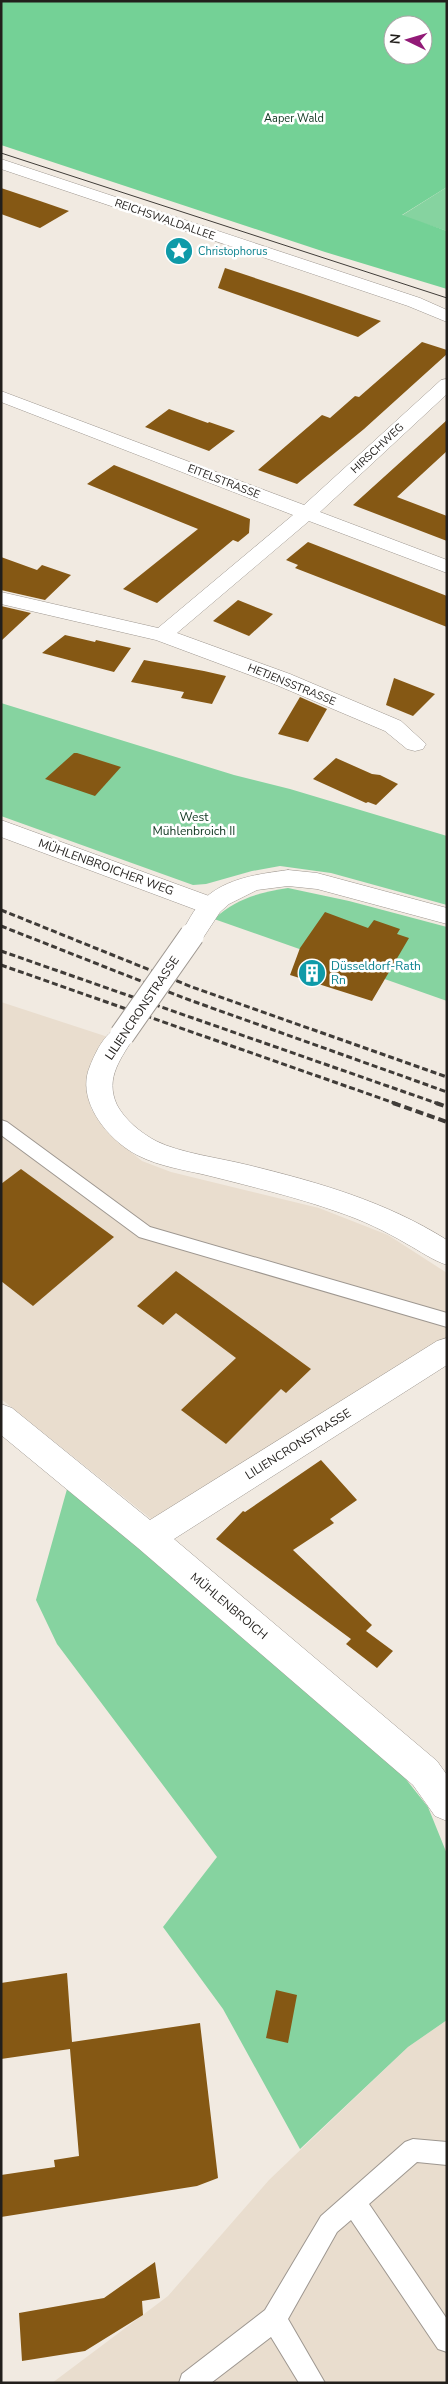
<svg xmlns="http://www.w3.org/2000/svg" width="448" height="2384" viewBox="0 0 448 2384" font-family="'Nunito Sans',sans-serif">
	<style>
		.built { fill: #e9ddce }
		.green { fill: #86d3a0 }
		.forest { fill: #74d196; fill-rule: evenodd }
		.building { fill: #855814 }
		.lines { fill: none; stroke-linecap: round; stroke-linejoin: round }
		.lane-casing { stroke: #9e9790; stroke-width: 2 }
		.street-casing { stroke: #9e9790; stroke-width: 1 }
		.secondary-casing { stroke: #9e9790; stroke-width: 1 }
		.lane { fill: #fff; fill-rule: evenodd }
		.street { fill: #fff; fill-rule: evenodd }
		.secondary { fill: #fff; fill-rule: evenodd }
		.tram { stroke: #403c38; stroke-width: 1 }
		.rail-far1 { stroke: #403c38; stroke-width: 3; stroke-dasharray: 6 3; stroke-linecap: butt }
		.rail { stroke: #403c38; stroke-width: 4; stroke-dasharray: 8 4; stroke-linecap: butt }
		.secondary-bridge-casing { stroke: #9e9790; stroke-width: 26; stroke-linecap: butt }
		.secondary-bridge { stroke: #fff; stroke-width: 24 }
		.labels { text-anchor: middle; stroke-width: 5; stroke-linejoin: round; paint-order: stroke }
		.far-park-label { font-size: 11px; fill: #0e361f; stroke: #fff }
		.far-street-label { font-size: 11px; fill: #221f1c; stroke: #fff }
		.far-culture-label { font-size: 11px; fill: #0d838f; stroke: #fff; text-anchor: start }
		.park-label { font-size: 12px; fill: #0e361f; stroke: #fff }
		.street-label { font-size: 12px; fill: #221f1c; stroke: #fff }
		.culture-label { font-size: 12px; fill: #0d838f; stroke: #fff; text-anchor: start }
	</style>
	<rect width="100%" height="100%" fill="#f1eae1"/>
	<g class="built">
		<path d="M 1,1002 L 108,1037 L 92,1062 L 86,1082 L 91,1109 L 109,1134 L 142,1161 L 171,1172 L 319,1208 L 388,1235 L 447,1273 L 447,1338 L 155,1522 L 1,1399 Z"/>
		<path d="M 447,2020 L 447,2383 L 52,2383 L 168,2296 L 269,2180 L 408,2047 Z"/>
	</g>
	<g class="green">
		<path d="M 447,187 L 447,231 L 401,216 Z"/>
		<path d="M 1,703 L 234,775 L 290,789 L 447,836 L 447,905 L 331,873 L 280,866 L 252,871 L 206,884 L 193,885 L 1,816 Z"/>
		<path d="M 288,888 L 349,901 L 447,927 L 447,1001 L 214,919 C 237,898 258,893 288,888 Z"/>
		<path d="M 69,1482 L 382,1749 L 428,1807 L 447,1854 L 447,2020 L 408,2047 L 300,2149 L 223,2009 L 163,1927 L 217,1857 L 57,1644 L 36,1600 Z"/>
	</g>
	<path class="forest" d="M 1,1 L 447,1 L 447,187 L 402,215 L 447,231 L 447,289 L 325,252 L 1,145 ZM 393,25 L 423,25 L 423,55 L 393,55 Z"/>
	<g class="building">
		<path d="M 1,188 L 40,201 L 69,211 L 40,228 L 1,214 Z"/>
		<path d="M 225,268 L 303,294 L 381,321 L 358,337 L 218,288 Z"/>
		<path d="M 422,342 L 447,350 L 447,354 L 364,429 L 297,484 L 258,470 L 322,415 L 330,418 L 355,396 L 359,397 Z"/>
		<path d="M 169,409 L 208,423 L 209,422 L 235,431 L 209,451 L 145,427 Z"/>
		<path d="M 447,420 L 447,451 L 397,497 L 447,516 L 447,541 L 353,505 Z"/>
		<path d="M 114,465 L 250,519 L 249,533 L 238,542 L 233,540 L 157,603 L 123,589 L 198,529 L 87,484 Z"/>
		<path d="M 308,542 L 447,596 L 447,627 L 295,568 L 298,565 L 286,560 Z"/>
		<path d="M 1,557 L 37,570 L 42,565 L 71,575 L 45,600 L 1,590 Z"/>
		<path d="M 238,600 L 273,614 L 249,636 L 213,621 Z"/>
		<path d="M 1,606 L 31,613 L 1,641 Z"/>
		<path d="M 65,635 L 95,642 L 96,640 L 131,648 L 114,672 L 42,653 Z"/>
		<path d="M 144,660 L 204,671 L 226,676 L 212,704 L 181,698 L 184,692 L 131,682 Z"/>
		<path d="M 394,678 L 435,694 L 413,716 L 386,705 Z"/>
		<path d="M 300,697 L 327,709 L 308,742 L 278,734 Z"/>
		<path d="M 74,753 L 77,753 L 121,767 L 95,796 L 45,779 Z"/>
		<path d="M 336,758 L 372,774 L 380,775 L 398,784 L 376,805 L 368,802 L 366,803 L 313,779 Z"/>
		<path d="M 325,912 L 368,928 L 374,920 L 400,929 L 397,934 L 409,938 L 372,1001 L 290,975 L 300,948 Z"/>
		<path d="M 21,1169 L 114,1237 L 33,1306 L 1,1281 L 1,1184 Z"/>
		<path d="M 176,1271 L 311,1369 L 286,1393 L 281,1389 L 226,1444 L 181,1410 L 236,1358 L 176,1313 L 163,1325 L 137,1306 Z"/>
		<path d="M 321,1460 L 357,1500 L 330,1519 L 334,1523 L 293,1550 L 372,1625 L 366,1631 L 393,1651 L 377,1668 L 346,1644 L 351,1639 L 216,1539 L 243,1511 L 245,1512 Z"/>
		<path d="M 67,1973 L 72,2042 L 200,2023 L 218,2178 L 197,2186 L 1,2217 L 1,2175 L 55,2167 L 54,2160 L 79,2156 L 70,2049 L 1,2059 L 1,1983 Z"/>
		<path d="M 276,1990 L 297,1995 L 288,2043 L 266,2038 Z"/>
		<path d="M 155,2262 L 160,2298 L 142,2301 L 143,2315 L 85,2351 L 22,2361 L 19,2313 L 104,2298 Z"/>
	</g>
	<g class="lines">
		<defs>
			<g id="lane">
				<path d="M 1,1120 L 7,1122 L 150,1227 L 447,1313 L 447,1327 L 139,1237 L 1,1135 Z"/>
				<path d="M 413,2139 L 447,2142 L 447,2165 L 417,2162 L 369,2204 L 447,2319 L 447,2352 L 438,2349 L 351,2220 L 337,2232 L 288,2319 L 325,2383 L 299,2383 L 271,2337 L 211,2383 L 179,2383 L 182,2374 L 265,2310 L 321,2216 L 405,2142 Z"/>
			</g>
			<g id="street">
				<path d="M 447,379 L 447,394 L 320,512 L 447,560 L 447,573 L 309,521 L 177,633 L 290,674 L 401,721 L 426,744 L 423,749 L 415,751 L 407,749 L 385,731 L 274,684 L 156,640 L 1,604 L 1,592 L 158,628 L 293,515 L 1,402 L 1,391 L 304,505 L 441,380 Z"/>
				<path d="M 1,820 L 220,900 L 223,906 L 220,912 L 211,914 L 202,912 L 1,837 Z"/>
				<path d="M 447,1338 L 447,1365 L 174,1539 L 437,1761 L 447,1775 L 447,1821 L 435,1816 L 413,1785 L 138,1548 L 1,1435 L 1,1404 L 12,1408 L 150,1520 L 437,1341 Z"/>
			</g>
			<g id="secondary">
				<path d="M 1,159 L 420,298 L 447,310 L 447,322 L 408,306 L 1,169 Z"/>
				<path d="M 288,870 L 317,873 L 447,908 L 447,924 L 317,889 L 288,886 L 257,890 L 229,904 L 220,912 L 201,941 L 192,943 L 183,941 L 180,935 C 187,924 194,908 204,899 C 226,878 259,874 288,870 Z"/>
				<path d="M 122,1026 L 131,1028 L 135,1035 C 122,1058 104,1077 117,1105 C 125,1120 141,1133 156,1141 C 180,1153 220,1158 248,1165 C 317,1182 385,1201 447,1240 L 447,1265 C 432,1260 420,1251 407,1244 C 385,1231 362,1220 338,1212 C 296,1197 253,1187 210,1176 C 186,1170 160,1167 137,1155 C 108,1140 75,1100 90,1066 C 96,1051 106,1030 122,1026 Z"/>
			</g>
		</defs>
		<use href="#lane" class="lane-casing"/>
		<use href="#street" class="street-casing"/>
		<use href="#secondary" class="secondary-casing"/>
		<use href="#lane" class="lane"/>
		<use href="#street" class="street"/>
		<use href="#secondary" class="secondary"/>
		<path class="tram" d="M 1,153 L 447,298"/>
		<g class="rail-far1">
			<path d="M 1,910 L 192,987 L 447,1077"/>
			<path d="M 1,926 L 184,998 L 447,1092"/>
			<path d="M 1,951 L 439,1104"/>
			<path d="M 1,965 L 397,1104"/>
		</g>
		<g class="rail">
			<path d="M 393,1103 L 447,1122"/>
			<path d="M 436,1103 L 447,1107"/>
		</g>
		<defs>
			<path id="secondary-bridge" d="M 122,1035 L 192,935"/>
		</defs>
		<use href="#secondary-bridge" class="secondary-bridge-casing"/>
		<use href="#secondary-bridge" class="secondary-bridge"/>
	</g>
	<defs>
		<symbol id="sight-disc" viewBox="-11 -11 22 22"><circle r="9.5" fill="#0f9aa8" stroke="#fff"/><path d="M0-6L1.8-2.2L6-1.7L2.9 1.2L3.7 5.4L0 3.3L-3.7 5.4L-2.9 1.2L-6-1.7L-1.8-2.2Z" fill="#fff"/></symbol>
		<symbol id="building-disc" viewBox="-11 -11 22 22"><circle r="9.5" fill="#0f9aa8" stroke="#fff"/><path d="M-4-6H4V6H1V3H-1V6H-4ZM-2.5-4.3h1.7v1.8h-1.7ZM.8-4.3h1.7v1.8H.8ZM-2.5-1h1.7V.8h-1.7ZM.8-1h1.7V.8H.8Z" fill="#fff"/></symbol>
	</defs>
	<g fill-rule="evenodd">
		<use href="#sight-disc" x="163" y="235" width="32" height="32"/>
		<use href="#building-disc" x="296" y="957" width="32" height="32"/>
	</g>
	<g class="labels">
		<g class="far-park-label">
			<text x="294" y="122">Aaper Wald</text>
		</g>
		<g class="far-street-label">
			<text transform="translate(165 219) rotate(19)" y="4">REICHSWALDALLEE</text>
			<text transform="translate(377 448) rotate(-43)" y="4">HIRSCHWEG</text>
			<text transform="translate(224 481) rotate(21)" y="4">EITELSTRASSE</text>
			<text transform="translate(292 684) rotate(22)" y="4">HETJENSSTRASSE</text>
		</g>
		<g class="far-culture-label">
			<text x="198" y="255">Christophorus</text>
		</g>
		<g class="park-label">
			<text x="194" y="821">West<tspan x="194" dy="14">Mühlenbroich II</tspan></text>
		</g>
		<g class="street-label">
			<text transform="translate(106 867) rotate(20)" y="4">MÜHLENBROICHER WEG</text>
			<text transform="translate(142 1008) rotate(-56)" y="4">LILIENCRONSTRASSE</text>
			<text transform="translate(298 1444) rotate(-32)" y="4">LILIENCRONSTRASSE</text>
			<text transform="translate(229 1606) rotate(40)" y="4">MÜHLENBROICH</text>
		</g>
		<g class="culture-label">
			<text x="331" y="970">Düsseldorf-Rath<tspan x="331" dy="14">Rn</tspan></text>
		</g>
	</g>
	<rect width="448" height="2384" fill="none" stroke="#221f1c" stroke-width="5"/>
	<g transform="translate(408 40) rotate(275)"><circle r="24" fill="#ffffff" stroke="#a7a5a4"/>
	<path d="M0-4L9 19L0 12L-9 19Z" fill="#921a77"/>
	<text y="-8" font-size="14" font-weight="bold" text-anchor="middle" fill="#221f1c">N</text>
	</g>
</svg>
